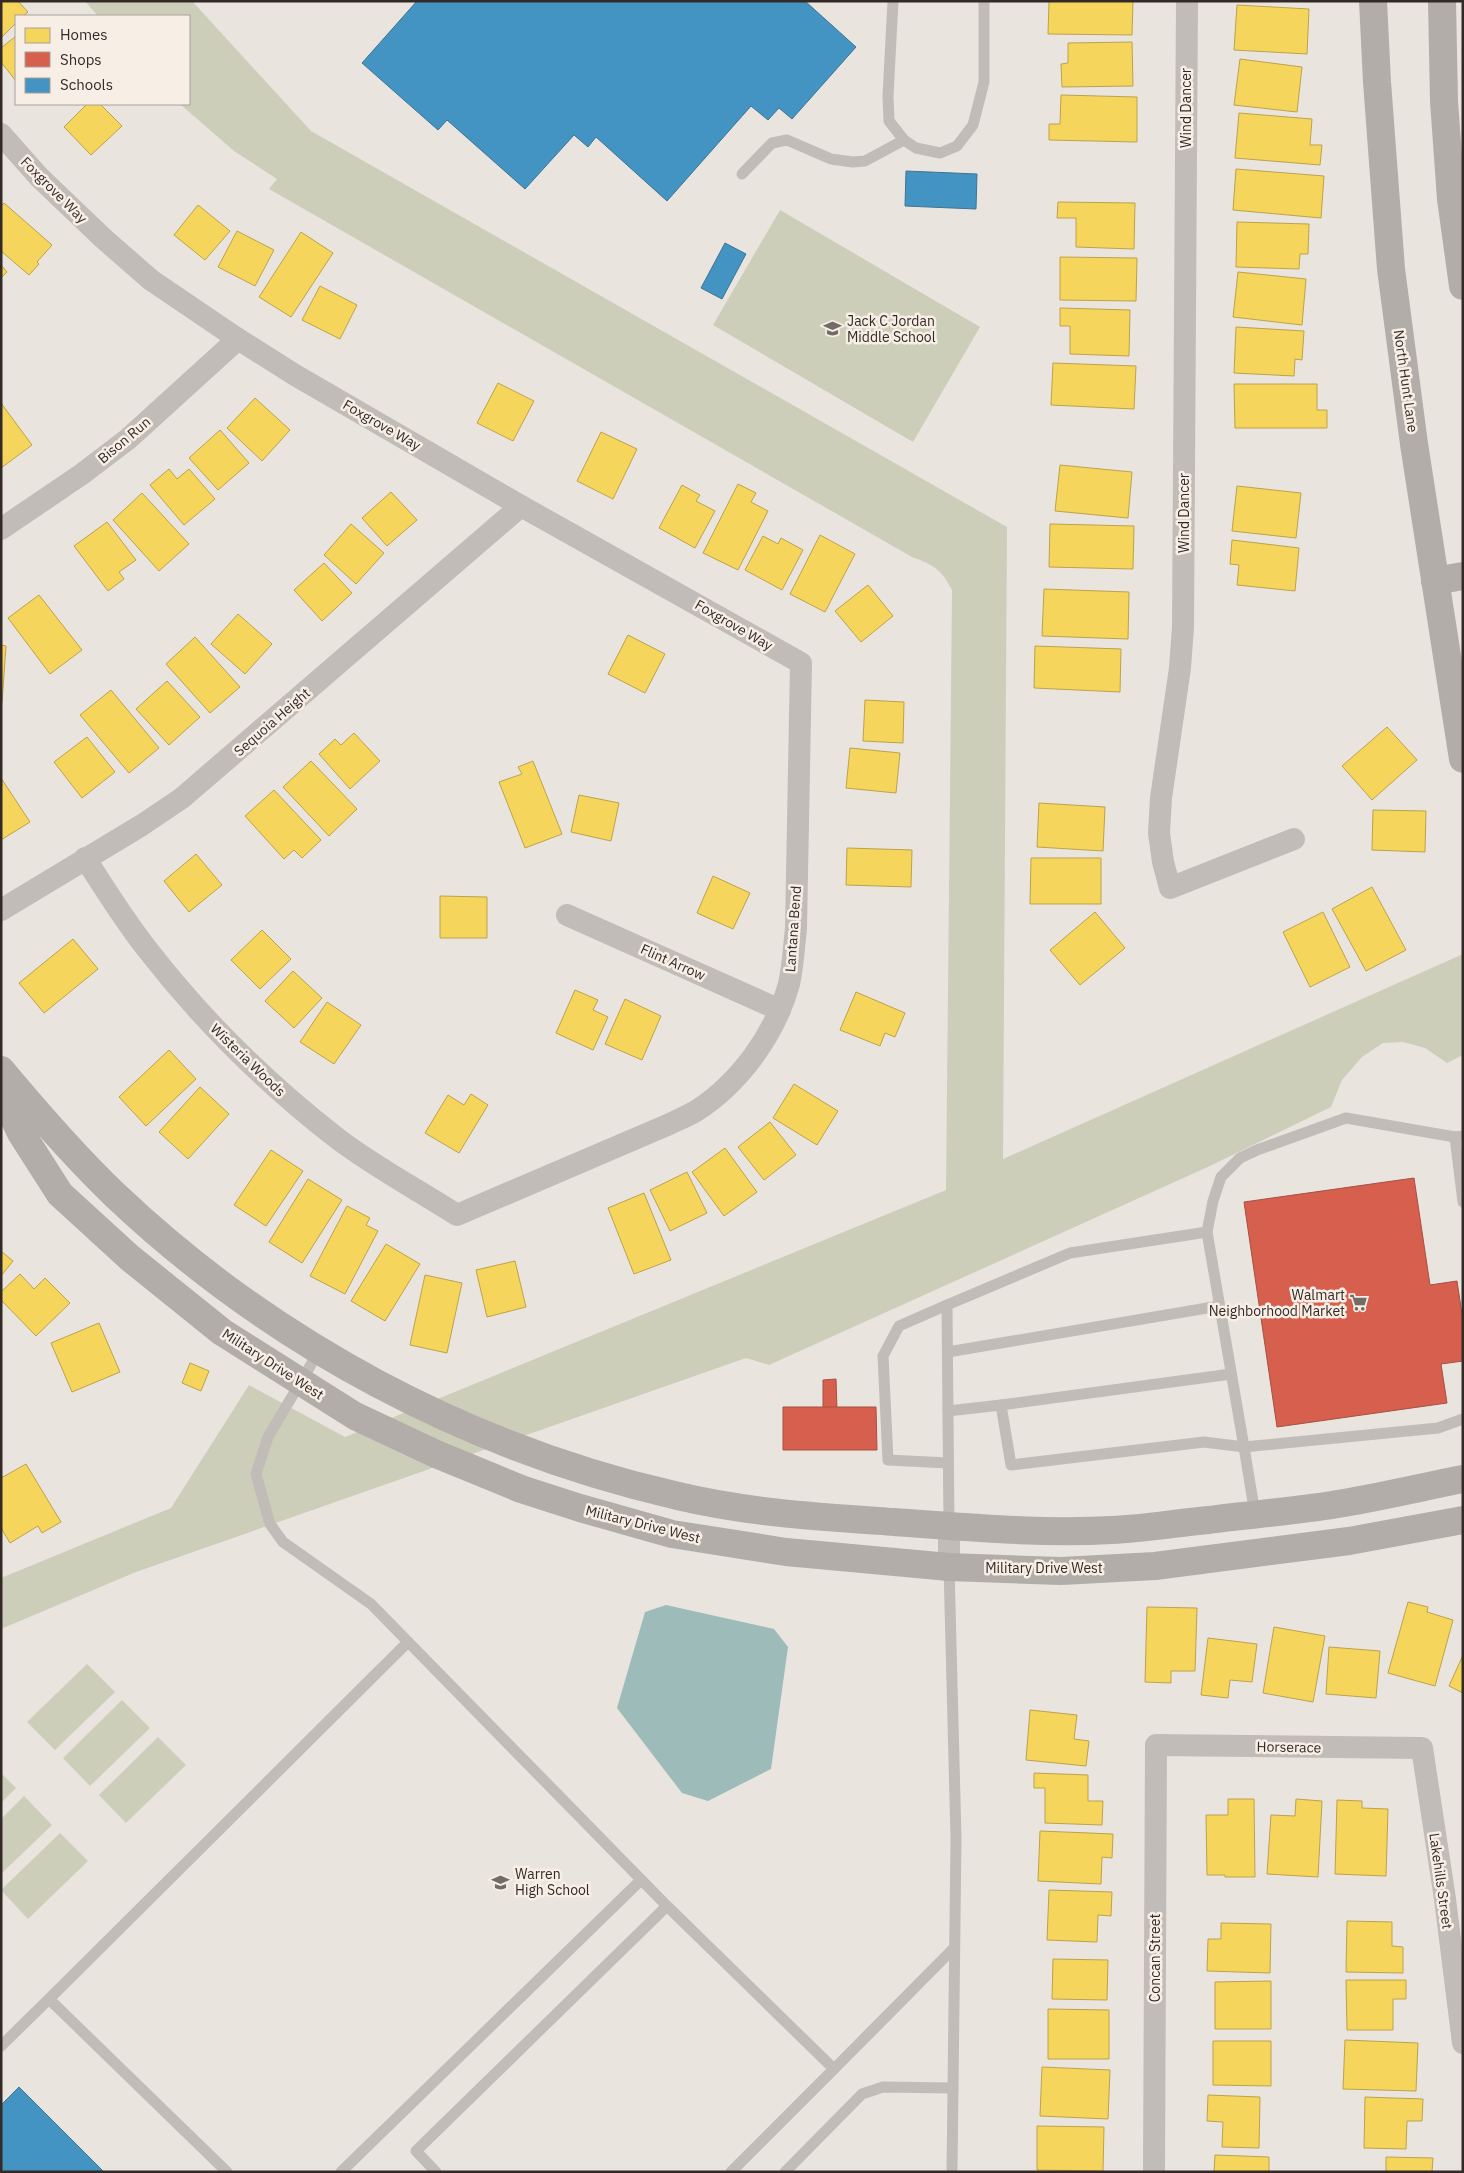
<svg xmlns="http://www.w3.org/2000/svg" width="1464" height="2173" viewBox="0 0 1464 2173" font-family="'IBM Plex Sans',sans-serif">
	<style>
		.green { fill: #ccceba }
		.water { fill: #9dbbb9 }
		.homes { fill: #f6d55c; stroke: #bca24c }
		.shops { fill: #d6604d; stroke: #a55042 }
		.schools { fill: #4393c3; stroke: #3e7494 }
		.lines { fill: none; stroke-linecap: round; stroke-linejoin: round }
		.lane { stroke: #c2bcb8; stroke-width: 11 }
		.street { stroke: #c2bcb8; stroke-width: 22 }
		.secondary { stroke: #b3ada9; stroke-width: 28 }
		.labels { text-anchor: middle; stroke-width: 5; stroke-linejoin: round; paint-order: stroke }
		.street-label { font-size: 14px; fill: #332a27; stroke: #f7eee6 }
		.poi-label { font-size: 14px; fill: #332a27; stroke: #f7eee6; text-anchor: start }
	</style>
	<rect width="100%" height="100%" fill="#eae4df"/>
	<g class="green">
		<path d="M 85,1 L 192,1 L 311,131 L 1007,527 L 1003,1159 L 1463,954 L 1463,1055 L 1447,1063 L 1425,1048 L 1403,1042 L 1383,1043 L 1362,1057 L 1342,1080 L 1331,1107 L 1210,1166 L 769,1365 L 746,1358 L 136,1572 L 1,1629 L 1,1578 L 171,1508 L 249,1385 L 345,1437 L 946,1190 L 952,590 C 941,569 934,565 912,557 L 269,189 L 277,179 L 234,151 L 180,104 L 189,104 L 189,16 L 98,16 Z"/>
		<path d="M 780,210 L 980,327 L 913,442 L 713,325 Z"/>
		<path d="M 87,1664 L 115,1692 L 55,1750 L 27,1722 Z"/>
		<path d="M 122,1700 L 150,1728 L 90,1786 L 63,1758 Z"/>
		<path d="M 158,1737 L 186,1765 L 126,1823 L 99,1795 Z"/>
		<path d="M 1,1773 L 16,1788 L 1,1803 Z"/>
		<path d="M 24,1796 L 52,1825 L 1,1874 L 1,1819 Z"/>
		<path d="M 60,1833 L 88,1861 L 28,1919 L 1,1890 Z"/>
	</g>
	<path class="water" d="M 666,1605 L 774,1629 L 788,1647 L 771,1769 L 708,1801 L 682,1793 L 617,1708 L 645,1612 Z"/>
	<g class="homes">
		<path d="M 1,1 L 18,1 L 28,12 L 23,16 L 16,16 L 16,23 L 1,38 Z"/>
		<path d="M 1049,1 L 1133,1 L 1132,35 L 1048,34 Z"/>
		<path d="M 1237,5 L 1309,9 L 1307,54 L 1234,50 Z"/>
		<path d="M 16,36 L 16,81 L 1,62 L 1,48 Z"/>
		<path d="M 1132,42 L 1133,86 L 1062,87 L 1061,64 L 1068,63 L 1068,43 Z"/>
		<path d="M 1240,59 L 1302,67 L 1297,112 L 1234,105 Z"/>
		<path d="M 1061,95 L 1137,97 L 1137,142 L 1049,140 L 1049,124 L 1060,124 Z"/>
		<path d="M 87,104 L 100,104 L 122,126 L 91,155 L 64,127 Z"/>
		<path d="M 1239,113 L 1312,119 L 1310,145 L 1322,145 L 1320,165 L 1235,158 Z"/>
		<path d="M 1236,169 L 1324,176 L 1321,218 L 1233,210 Z"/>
		<path d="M 1058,202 L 1135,203 L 1134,249 L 1076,247 L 1076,218 L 1057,218 Z"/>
		<path d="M 4,203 L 52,245 L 37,262 L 39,264 L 29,275 L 1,251 L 1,206 Z"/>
		<path d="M 198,205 L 230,231 L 205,260 L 174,235 Z"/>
		<path d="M 1237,222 L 1309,224 L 1308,254 L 1300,254 L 1299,269 L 1236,267 Z"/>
		<path d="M 237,231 L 274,250 L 255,286 L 218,267 Z"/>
		<path d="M 301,232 L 333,253 L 291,317 L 259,297 Z"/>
		<path d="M 1060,257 L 1137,258 L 1136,301 L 1060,300 Z"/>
		<path d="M 1,265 L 7,272 L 1,278 Z"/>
		<path d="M 1238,272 L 1306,279 L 1302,325 L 1233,317 Z"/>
		<path d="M 320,286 L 357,305 L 340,339 L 302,320 Z"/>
		<path d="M 1060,308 L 1130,310 L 1129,356 L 1070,354 L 1070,326 L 1060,326 Z"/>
		<path d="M 1236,327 L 1304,331 L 1302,360 L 1295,359 L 1294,376 L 1234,373 Z"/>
		<path d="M 1053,363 L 1136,366 L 1134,409 L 1051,405 Z"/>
		<path d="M 498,383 L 534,401 L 513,441 L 477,423 Z"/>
		<path d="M 1234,384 L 1317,384 L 1317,410 L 1327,410 L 1327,428 L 1235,428 Z"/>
		<path d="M 255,398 L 290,430 L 262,461 L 227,428 Z"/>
		<path d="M 1,403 L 32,445 L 1,468 Z"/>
		<path d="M 220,430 L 249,463 L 218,490 L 189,458 Z"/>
		<path d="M 601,432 L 637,449 L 613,499 L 577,481 Z"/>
		<path d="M 1060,465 L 1132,472 L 1128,518 L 1055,511 Z"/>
		<path d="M 169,469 L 177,479 L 189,469 L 215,499 L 184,525 L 150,485 Z"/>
		<path d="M 738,484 L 756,493 L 751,502 L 768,511 L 738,570 L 703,553 Z"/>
		<path d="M 682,485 L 700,495 L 696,501 L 715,511 L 695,548 L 659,528 Z"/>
		<path d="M 1237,486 L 1301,493 L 1296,538 L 1232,531 Z"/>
		<path d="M 391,492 L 417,520 L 387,546 L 362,518 Z"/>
		<path d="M 142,493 L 189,544 L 159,571 L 113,520 Z"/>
		<path d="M 107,522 L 136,560 L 119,572 L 124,579 L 108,591 L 74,546 Z"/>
		<path d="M 351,524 L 384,553 L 356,584 L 324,555 Z"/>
		<path d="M 1050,524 L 1134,526 L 1133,569 L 1049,567 Z"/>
		<path d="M 820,535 L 855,554 L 825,612 L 790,594 Z"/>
		<path d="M 763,536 L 778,544 L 781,538 L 803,550 L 782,590 L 745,570 Z"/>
		<path d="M 1232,540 L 1299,548 L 1295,591 L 1237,585 L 1239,565 L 1230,564 Z"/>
		<path d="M 324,563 L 352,593 L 322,621 L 294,590 Z"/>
		<path d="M 868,585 L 893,616 L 861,642 L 835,611 Z"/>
		<path d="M 1044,589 L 1129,592 L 1128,639 L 1042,636 Z"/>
		<path d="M 39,595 L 82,650 L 50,674 L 8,618 Z"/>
		<path d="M 238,614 L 272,644 L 245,674 L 211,644 Z"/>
		<path d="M 628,635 L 665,654 L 645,693 L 608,674 Z"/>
		<path d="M 195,637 L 240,687 L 210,713 L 166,664 Z"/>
		<path d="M 1,645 L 6,646 L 2,703 L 1,703 Z"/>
		<path d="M 1035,646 L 1121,649 L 1120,692 L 1034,688 Z"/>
		<path d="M 167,681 L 200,717 L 169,745 L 136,709 Z"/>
		<path d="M 111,690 L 159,748 L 129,773 L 80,715 Z"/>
		<path d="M 865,700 L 904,702 L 903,743 L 863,741 Z"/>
		<path d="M 1387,727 L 1417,760 L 1372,800 L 1342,766 Z"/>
		<path d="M 354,733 L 380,761 L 350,789 L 319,754 L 335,739 L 341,745 Z"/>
		<path d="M 87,737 L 115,772 L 82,798 L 54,762 Z"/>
		<path d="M 850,748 L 900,753 L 896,793 L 846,788 Z"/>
		<path d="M 311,761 L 357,809 L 329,836 L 283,787 Z"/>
		<path d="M 533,761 L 562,834 L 525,848 L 499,782 L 522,774 L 518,767 Z"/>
		<path d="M 1,778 L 30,822 L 1,840 Z"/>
		<path d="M 274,790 L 321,840 L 302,858 L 294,850 L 284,859 L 245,816 Z"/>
		<path d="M 579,795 L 619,803 L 611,841 L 571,832 Z"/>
		<path d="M 1039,803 L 1105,807 L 1103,851 L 1037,847 Z"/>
		<path d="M 1373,810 L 1426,811 L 1425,852 L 1372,850 Z"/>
		<path d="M 847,848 L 912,850 L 911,887 L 846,885 Z"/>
		<path d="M 196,854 L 222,885 L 189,912 L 164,881 Z"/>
		<path d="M 1031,858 L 1101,858 L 1101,904 L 1030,904 Z"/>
		<path d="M 713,876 L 750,893 L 733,929 L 697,913 Z"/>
		<path d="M 1372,887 L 1406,950 L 1366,971 L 1332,909 Z"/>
		<path d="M 440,896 L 487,897 L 487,938 L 440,938 Z"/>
		<path d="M 1095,912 L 1125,948 L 1080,985 L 1050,950 Z"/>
		<path d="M 1323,912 L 1350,967 L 1310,987 L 1283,932 Z"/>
		<path d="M 262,930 L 291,959 L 260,989 L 231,960 Z"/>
		<path d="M 73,939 L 98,969 L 44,1013 L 19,983 Z"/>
		<path d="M 293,971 L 322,998 L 294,1028 L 265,1001 Z"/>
		<path d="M 575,990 L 598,1000 L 593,1010 L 608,1017 L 593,1050 L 556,1033 Z"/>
		<path d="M 856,992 L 905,1013 L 895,1037 L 885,1033 L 880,1046 L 840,1030 Z"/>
		<path d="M 625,999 L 661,1016 L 642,1060 L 605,1044 Z"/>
		<path d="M 327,1002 L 361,1025 L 334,1064 L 300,1042 Z"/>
		<path d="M 169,1050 L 196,1079 L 146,1126 L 119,1097 Z"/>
		<path d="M 794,1084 L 838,1111 L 817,1145 L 773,1118 Z"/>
		<path d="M 200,1087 L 229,1114 L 188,1159 L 159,1132 Z"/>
		<path d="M 471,1094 L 488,1105 L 459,1153 L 425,1133 L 448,1095 L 464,1105 Z"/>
		<path d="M 770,1122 L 796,1155 L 764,1180 L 738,1147 Z"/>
		<path d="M 725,1148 L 757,1192 L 724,1216 L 692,1172 Z"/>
		<path d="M 271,1150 L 303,1171 L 266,1226 L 234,1205 Z"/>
		<path d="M 687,1172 L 707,1213 L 670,1231 L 650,1190 Z"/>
		<path d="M 308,1179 L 342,1200 L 302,1263 L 269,1242 Z"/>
		<path d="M 644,1193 L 671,1260 L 634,1274 L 608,1208 Z"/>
		<path d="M 347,1206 L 370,1218 L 366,1225 L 378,1231 L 345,1294 L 310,1276 Z"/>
		<path d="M 386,1244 L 420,1264 L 385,1321 L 351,1301 Z"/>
		<path d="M 1,1251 L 13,1261 L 1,1276 Z"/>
		<path d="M 515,1261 L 526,1307 L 487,1317 L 476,1270 Z"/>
		<path d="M 20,1274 L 34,1289 L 45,1278 L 70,1303 L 36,1336 L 1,1300 L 1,1292 Z"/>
		<path d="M 425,1275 L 462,1283 L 447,1353 L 410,1345 Z"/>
		<path d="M 99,1323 L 120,1372 L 72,1392 L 51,1343 Z"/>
		<path d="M 190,1363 L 209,1371 L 201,1391 L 182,1383 Z"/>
		<path d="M 26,1464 L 61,1522 L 42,1533 L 38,1526 L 10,1543 L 1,1528 L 1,1478 Z"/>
		<path d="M 1408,1602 L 1428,1607 L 1427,1612 L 1453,1620 L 1435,1686 L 1388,1673 Z"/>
		<path d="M 1147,1607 L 1197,1608 L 1195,1671 L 1171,1671 L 1171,1683 L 1145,1682 Z"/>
		<path d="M 1274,1627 L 1325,1636 L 1313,1702 L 1263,1693 Z"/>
		<path d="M 1208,1638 L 1257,1644 L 1252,1682 L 1230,1680 L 1228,1698 L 1201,1695 Z"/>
		<path d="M 1329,1647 L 1380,1651 L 1376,1698 L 1326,1694 Z"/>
		<path d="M 1463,1655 L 1463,1693 L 1449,1686 Z"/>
		<path d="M 1030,1710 L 1077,1715 L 1074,1739 L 1089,1741 L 1086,1766 L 1026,1760 Z"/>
		<path d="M 1034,1773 L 1088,1775 L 1088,1801 L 1103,1801 L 1102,1825 L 1045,1823 L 1045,1788 L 1034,1788 Z"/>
		<path d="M 1228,1799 L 1254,1799 L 1255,1877 L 1225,1877 L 1225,1875 L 1207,1875 L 1206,1815 L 1228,1815 Z"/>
		<path d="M 1296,1799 L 1322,1801 L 1318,1877 L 1267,1874 L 1271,1815 L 1295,1816 Z"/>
		<path d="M 1337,1800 L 1362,1801 L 1362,1808 L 1388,1809 L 1386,1876 L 1335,1874 Z"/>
		<path d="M 1040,1831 L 1113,1834 L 1112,1858 L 1102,1857 L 1101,1884 L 1038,1881 Z"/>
		<path d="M 1049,1890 L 1112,1892 L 1111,1916 L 1098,1915 L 1097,1942 L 1047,1940 Z"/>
		<path d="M 1347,1921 L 1392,1922 L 1392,1946 L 1403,1947 L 1403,1973 L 1346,1972 Z"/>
		<path d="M 1221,1923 L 1271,1924 L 1270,1973 L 1207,1971 L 1208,1939 L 1221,1939 Z"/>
		<path d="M 1053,1959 L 1108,1960 L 1107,2000 L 1052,1999 Z"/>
		<path d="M 1346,1980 L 1406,1980 L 1406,1999 L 1393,1999 L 1393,2030 L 1347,2030 Z"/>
		<path d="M 1271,1981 L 1271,2029 L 1215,2029 L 1215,1982 Z"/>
		<path d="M 1048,2009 L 1109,2010 L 1109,2059 L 1048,2059 Z"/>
		<path d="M 1345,2040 L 1418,2043 L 1416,2091 L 1343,2089 Z"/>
		<path d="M 1213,2041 L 1271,2041 L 1271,2086 L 1213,2085 Z"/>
		<path d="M 1042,2067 L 1110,2070 L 1108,2119 L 1040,2116 Z"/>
		<path d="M 1208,2095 L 1260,2097 L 1259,2148 L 1222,2147 L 1223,2122 L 1207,2121 Z"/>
		<path d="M 1365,2097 L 1423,2099 L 1422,2121 L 1407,2121 L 1406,2149 L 1364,2148 Z"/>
		<path d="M 1037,2126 L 1104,2127 L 1103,2171 L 1037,2170 Z"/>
		<path d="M 1215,2155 L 1269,2157 L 1269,2172 L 1214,2172 Z"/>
		<path d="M 1386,2157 L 1433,2158 L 1432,2172 L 1386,2172 Z"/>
	</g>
	<g class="shops">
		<path d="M 1414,1178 L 1430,1285 L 1457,1281 L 1463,1321 L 1463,1361 L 1441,1364 L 1447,1403 L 1277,1427 L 1244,1202 Z"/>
		<path d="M 836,1379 L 837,1410 L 823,1410 L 823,1380 Z"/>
		<path d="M 783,1407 L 876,1407 L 877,1450 L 783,1450 Z"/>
	</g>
	<g class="schools">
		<path d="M 417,1 L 805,1 L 856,47 L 792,119 L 779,108 L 768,120 L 751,106 L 667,201 L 596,137 L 588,147 L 574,135 L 525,189 L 447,120 L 438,130 L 362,63 Z"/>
		<path d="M 906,171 L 977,174 L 976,209 L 905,206 Z"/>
		<path d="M 725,243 L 746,254 L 722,299 L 701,288 Z"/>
		<path d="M 19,2087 L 104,2172 L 1,2172 L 1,2105 Z"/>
	</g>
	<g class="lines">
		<g class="lane">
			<path d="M 893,1 L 888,96 L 889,121 L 904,140 L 916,148 L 940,153 L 957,146 L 973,125 L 984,82 L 984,1"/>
			<path d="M 742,174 L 772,143 L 787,140 L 831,159 L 853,162 L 865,161 L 904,140"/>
			<path d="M 1455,1137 L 1463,1202"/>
			<path d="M 1207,1232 L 1244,1447 L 1438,1428 L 1463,1419"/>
			<path d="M 947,1305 L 899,1326 L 883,1356 L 888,1460 L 948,1463"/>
			<path d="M 319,1351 L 268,1437 L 256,1474 L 270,1524 L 283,1542 L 371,1604 L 667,1906 L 834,2069 L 954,1948"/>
			<path d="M 948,1352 L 1219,1306"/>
			<path d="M 1001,1405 L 1231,1374"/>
			<path d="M 948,1411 L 1001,1405 L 1011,1465 L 1204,1442 L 1244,1447 L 1255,1514"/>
			<path d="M 949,1526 L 947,1305 L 1070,1253 L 1207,1232 L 1213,1201 L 1221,1177 L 1240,1158 L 1257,1150 L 1346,1118 L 1455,1137 L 1463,1136"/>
			<path d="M 949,1567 L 956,1838 L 952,2172"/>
			<path d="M 1,2046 L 49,1999"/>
			<path d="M 227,2172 L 49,1999 L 408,1642"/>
			<path d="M 341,2172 L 641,1880"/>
			<path d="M 436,2172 L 416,2151 L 667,1906"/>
			<path d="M 731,2172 L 834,2069"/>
			<path d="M 785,2172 L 862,2094 L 883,2087 L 953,2088"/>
		</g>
		<g class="street">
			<path d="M 1187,1 L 1183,627 L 1180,668 L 1161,798 L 1159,833 L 1163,862 L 1170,888 L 1294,839"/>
			<path d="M 1,134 L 39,177 L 104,239 L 151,280 L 238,339 L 295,375 L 521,506 L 801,663 L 796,928 C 794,946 793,966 789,984 C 775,1034 740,1083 696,1111 C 686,1117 675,1121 665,1126 L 457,1215 C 418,1190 375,1167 338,1139 C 267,1084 202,1020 147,949 C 124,920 105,889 85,858"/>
			<path d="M 1,529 L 82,474 L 128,439 L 238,339"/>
			<path d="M 1,910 L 142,825 L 182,798 L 521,506"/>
			<path d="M 567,915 L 780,1010"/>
			<path d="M 949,1526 L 949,1567"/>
			<path d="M 1154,2172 L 1156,1745 L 1422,1748 L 1445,1899 L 1463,2043"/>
		</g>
		<g class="secondary">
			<path d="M 1373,1 L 1377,82 L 1391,269 L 1414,444 L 1463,759"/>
			<path d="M 1442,1 L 1444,101 L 1451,199 L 1463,286"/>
			<path d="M 1435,581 L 1463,576"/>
			<path d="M 1,1070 C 37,1113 74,1156 115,1195 C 271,1343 468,1448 678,1496 C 749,1513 822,1517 894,1522 C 967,1527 1039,1534 1112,1530 C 1144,1529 1176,1523 1208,1520 C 1253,1514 1299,1511 1344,1503 C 1384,1496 1423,1487 1463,1479"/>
			<path d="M 1,1091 L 21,1133 L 60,1194 L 130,1258 L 222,1332 L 355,1416 L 436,1454 L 521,1489 L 580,1508 L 672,1534 L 786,1552 L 949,1567 L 1061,1571 L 1155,1566 L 1349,1541 L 1463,1520"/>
		</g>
	</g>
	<defs>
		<symbol id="school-bare" viewBox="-9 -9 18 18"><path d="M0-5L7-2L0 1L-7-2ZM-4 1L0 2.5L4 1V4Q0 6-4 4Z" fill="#736b67" stroke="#f7eee6" stroke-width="2.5" paint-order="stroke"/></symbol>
		<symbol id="supermarket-bare" viewBox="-9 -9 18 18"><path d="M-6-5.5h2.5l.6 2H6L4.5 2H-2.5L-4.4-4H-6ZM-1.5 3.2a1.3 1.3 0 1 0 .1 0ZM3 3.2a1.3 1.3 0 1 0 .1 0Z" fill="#736b67" stroke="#f7eee6" stroke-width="2.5" paint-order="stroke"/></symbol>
	</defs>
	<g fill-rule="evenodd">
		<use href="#school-bare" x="820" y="316" width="25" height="25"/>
		<use href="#supermarket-bare" x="1346" y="1290" width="25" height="25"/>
		<use href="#school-bare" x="488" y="1870" width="25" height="25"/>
	</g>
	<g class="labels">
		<g class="street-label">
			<text transform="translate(1186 108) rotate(-90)" y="5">Wind Dancer</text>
			<text transform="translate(54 190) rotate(45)" y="5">Foxgrove Way</text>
			<text transform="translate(1406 381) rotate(82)" y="5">North Hunt Lane</text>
			<text transform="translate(382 425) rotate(30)" y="5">Foxgrove Way</text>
			<text transform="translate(124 440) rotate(-40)" y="5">Bison Run</text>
			<text transform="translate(1184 513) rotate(-90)" y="5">Wind Dancer</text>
			<text transform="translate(734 625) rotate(30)" y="5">Foxgrove Way</text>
			<text transform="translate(272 722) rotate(-41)" y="5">Sequoia Height</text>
			<text transform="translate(793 929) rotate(-86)" y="5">Lantana Bend</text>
			<text transform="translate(673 962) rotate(24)" y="5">Flint Arrow</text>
			<text transform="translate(248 1060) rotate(44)" y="5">Wisteria Woods</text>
			<text transform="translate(273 1364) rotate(33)" y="5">Military Drive West</text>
			<text transform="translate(643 1524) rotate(14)" y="5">Military Drive West</text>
			<text x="1044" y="1573">Military Drive West</text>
			<text transform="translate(1289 1747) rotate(1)" y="5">Horserace</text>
			<text transform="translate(1441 1881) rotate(82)" y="5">Lakehills Street</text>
			<text transform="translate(1155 1958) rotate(-90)" y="5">Concan Street</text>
		</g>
		<g class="poi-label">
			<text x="847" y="326">Jack C Jordan<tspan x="847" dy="16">Middle School</tspan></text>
			<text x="1345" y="1300" text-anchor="end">Walmart<tspan x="1345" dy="16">Neighborhood Market</tspan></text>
			<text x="515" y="1879">Warren<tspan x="515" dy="16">High School</tspan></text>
		</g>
	</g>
	<rect width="1464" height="2173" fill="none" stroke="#332a27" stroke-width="5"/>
	<rect x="15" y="15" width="175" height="90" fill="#f7eee6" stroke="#a9a09a"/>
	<rect x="25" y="28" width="25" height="15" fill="#f6d55c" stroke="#a9a09a"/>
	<text x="60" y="40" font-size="15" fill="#332a27">Homes</text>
	<rect x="25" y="52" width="25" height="15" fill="#d6604d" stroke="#a9a09a"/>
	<text x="60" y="65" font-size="15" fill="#332a27">Shops</text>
	<rect x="25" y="78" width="25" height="15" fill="#4393c3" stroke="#a9a09a"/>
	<text x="60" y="90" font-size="15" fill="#332a27">Schools</text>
</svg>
